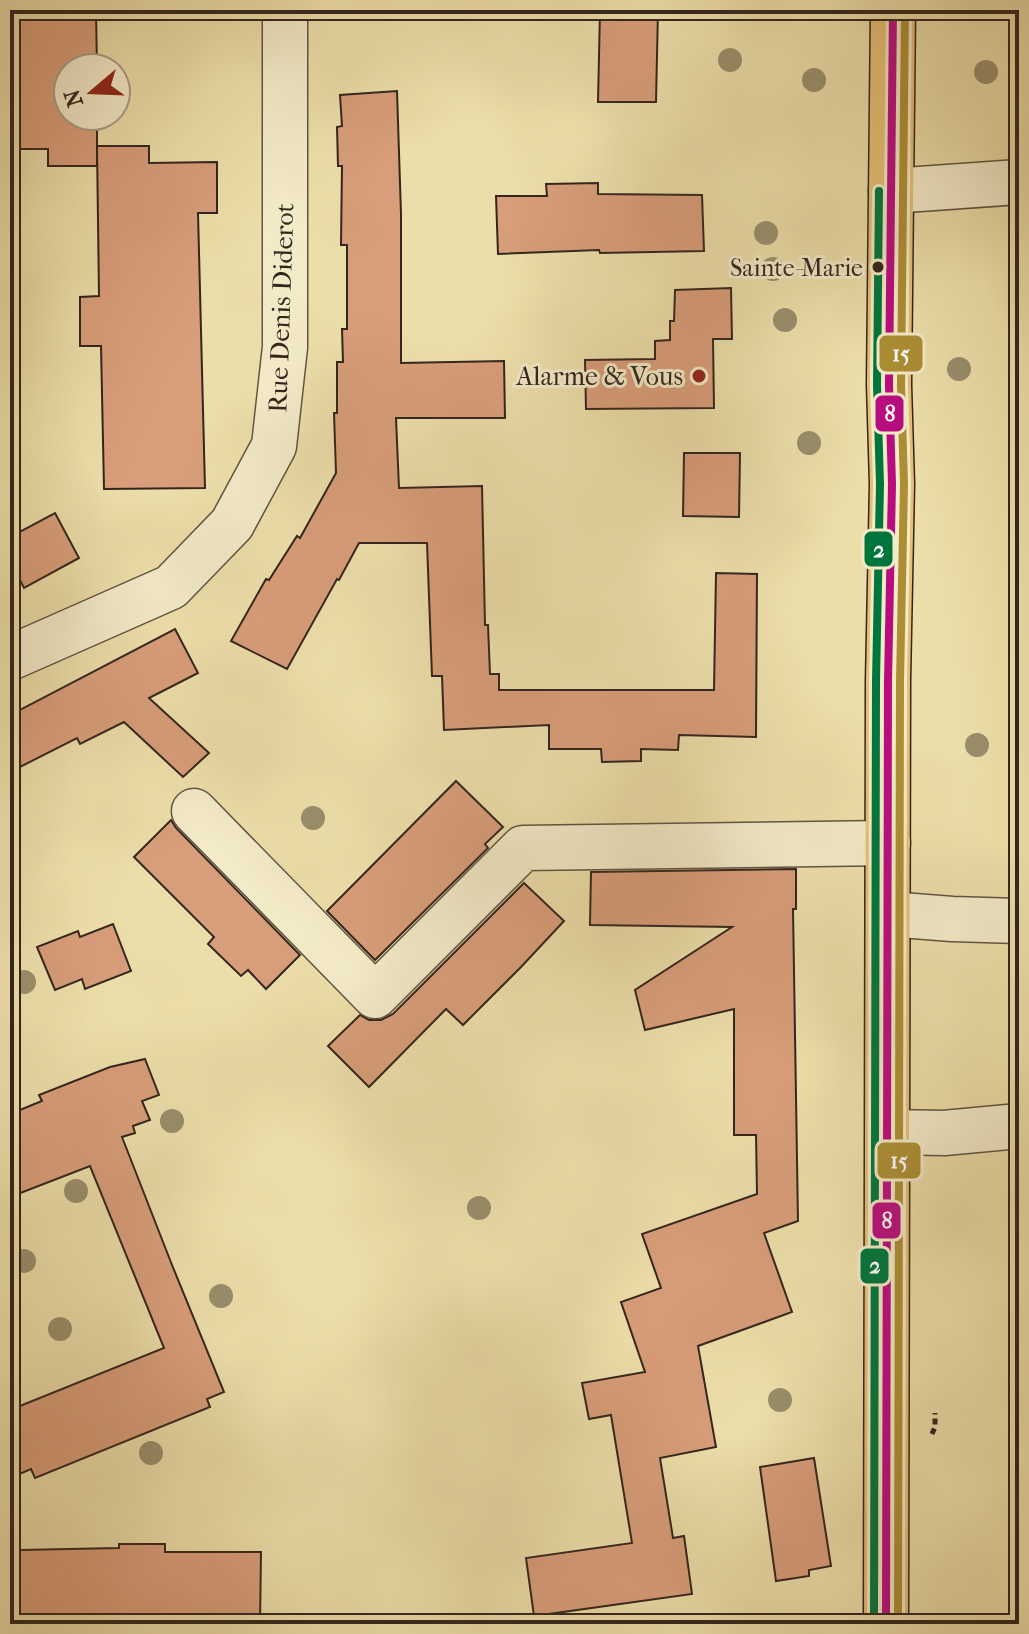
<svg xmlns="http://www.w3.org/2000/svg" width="1029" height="1634" viewBox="0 0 1029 1634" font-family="'IM FELL French Canon',serif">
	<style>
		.building { fill: #d89d7a; stroke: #33261d; stroke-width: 2 }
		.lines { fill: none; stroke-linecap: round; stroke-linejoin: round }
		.minor-casing { stroke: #615440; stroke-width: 47 }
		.major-casing { stroke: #33261d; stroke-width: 47 }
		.path { stroke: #33261d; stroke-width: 5; stroke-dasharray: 6 4; stroke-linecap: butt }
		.minor { stroke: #f3eac8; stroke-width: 44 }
		.major { stroke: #e6bf75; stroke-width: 44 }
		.bus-1-casing { stroke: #f3eac8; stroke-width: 14 }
		.bus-2-casing { stroke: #f3eac8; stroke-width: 14 }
		.bus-3-casing { stroke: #f3eac8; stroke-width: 14 }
		.bus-1 { stroke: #b80d7f; stroke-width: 8 }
		.bus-2 { stroke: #ac8e34; stroke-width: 8 }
		.bus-3 { stroke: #00763c; stroke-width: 8 }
		.tree { fill: #998e6b }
		.bus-dot { fill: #33261d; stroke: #f3eac8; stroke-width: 3 }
		.poi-dot { fill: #8f2418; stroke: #f3eac8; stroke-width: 3 }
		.labels { text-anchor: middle; stroke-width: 6; stroke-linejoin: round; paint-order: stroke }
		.bus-label { font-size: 24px; fill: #33261d; stroke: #f3eac8; text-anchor: end }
		.street-label { font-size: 26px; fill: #33261d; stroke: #f3eac8 }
		.poi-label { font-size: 26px; fill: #33261d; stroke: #f3eac8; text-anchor: end }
		.line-badge { stroke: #f3eac8; stroke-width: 3 }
		.badge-label { font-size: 22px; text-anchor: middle; font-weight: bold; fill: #fff }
	</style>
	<rect width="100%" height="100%" fill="#ecdeaa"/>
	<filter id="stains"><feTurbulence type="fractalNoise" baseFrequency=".0025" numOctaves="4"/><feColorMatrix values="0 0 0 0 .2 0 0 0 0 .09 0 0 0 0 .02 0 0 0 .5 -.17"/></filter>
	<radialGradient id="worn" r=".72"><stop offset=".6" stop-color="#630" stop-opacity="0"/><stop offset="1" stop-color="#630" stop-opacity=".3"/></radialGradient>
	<g class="building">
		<path d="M 10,10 L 96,10 L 97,68 L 68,68 L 68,116 L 97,116 L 97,166 L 48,166 L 48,149 L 10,149 Z"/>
		<path d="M 600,10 L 658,10 L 656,102 L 598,102 Z"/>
		<path d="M 397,91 L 401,214 L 401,363 L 504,361 L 505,418 L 396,418 L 399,488 L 482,486 L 485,625 L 488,625 L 490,674 L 499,674 L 499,690 L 714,690 L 716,573 L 757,574 L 756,737 L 679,735 L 678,750 L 641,749 L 641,761 L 602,762 L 601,749 L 549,749 L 549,725 L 444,730 L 442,676 L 432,676 L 427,543 L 359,543 L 339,580 L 337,579 L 287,669 L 231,641 L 266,579 L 269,580 L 297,536 L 300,538 L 336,473 L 334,413 L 337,413 L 337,362 L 343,362 L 342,329 L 347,329 L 347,245 L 341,245 L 342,166 L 338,166 L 337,127 L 342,126 L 340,95 Z"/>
		<path d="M 97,146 L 149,146 L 149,163 L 217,162 L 217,213 L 198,213 L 205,488 L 104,489 L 101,346 L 80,346 L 80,297 L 99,296 Z"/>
		<path d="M 598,183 L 598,194 L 702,195 L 704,251 L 600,253 L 599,250 L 498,254 L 496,196 L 547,196 L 546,184 Z"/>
		<path d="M 731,288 L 732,339 L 713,339 L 714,408 L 586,409 L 585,360 L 655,359 L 655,341 L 670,340 L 670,321 L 674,321 L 675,290 Z"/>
		<path d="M 684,453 L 740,453 L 739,517 L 683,516 Z"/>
		<path d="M 55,513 L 79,558 L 24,588 L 10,560 L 10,537 Z"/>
		<path d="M 175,629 L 198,673 L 149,698 L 209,753 L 183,777 L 124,722 L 80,744 L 77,738 L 10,772 L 10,715 Z"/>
		<path d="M 456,781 L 503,827 L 485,844 L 488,848 L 375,960 L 327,911 Z"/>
		<path d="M 171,820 L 176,828 L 300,955 L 266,989 L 248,970 L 241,976 L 208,944 L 214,937 L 134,857 Z"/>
		<path d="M 796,869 L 796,909 L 793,909 L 798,1221 L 764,1233 L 792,1312 L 698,1346 L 716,1447 L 660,1458 L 673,1538 L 684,1536 L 692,1594 L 534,1616 L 526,1558 L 632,1543 L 611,1415 L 589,1419 L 582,1383 L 645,1372 L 621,1302 L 661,1288 L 642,1234 L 757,1194 L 756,1135 L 734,1135 L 734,1009 L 645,1030 L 635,990 L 732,927 L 590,925 L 591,872 Z"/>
		<path d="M 524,883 L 564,921 L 521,967 L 463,1025 L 446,1009 L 369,1087 L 328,1046 L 360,1015 L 369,1020 L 381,1020 L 393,1014 Z"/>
		<path d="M 113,924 L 131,971 L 85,989 L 82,979 L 55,990 L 37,947 L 78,931 L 80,937 Z"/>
		<path d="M 145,1059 L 159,1095 L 142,1101 L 150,1120 L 133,1126 L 135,1133 L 122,1137 L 172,1265 L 224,1392 L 207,1399 L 210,1407 L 35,1478 L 31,1469 L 10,1478 L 10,1410 L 164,1348 L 90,1166 L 10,1197 L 10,1114 L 42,1101 L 39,1095 L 110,1067 Z"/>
		<path d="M 814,1458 L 831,1566 L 809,1570 L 809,1576 L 776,1581 L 760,1467 Z"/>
		<path d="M 119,1544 L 165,1544 L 165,1552 L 261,1552 L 260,1624 L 206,1624 L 206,1618 L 133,1617 L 132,1622 L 10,1622 L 10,1577 L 19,1577 L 20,1550 L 119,1548 Z"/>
	</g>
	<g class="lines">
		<defs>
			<g id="minor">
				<path d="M 891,191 L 1019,182"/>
				<path d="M 10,658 L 171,587 L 232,524 L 274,446 L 285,347 L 285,10"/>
				<path d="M 194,811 L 375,996 L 523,848 L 888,843"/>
				<path d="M 888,914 L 952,919 L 1019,921"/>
				<path d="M 888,1132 L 944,1133 L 1019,1126"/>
			</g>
			<path id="major" d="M 886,1624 L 888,681 L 892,484 L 889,385 L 893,10"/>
		</defs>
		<use href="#minor" class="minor-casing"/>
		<use href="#major" class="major-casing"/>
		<path class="path" d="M 932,1434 L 935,1427 L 935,1413"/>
		<use href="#minor" class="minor"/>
		<use href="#major" class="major"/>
		<defs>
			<path id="bus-1" d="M 886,1624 L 888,681 L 892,484 L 889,385 L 893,10"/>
			<path id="bus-2" d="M 898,1624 L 900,681 L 904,484 L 901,385 L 905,10"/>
			<path id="bus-3" d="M 874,1624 L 876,681 L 880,484 L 877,385 L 879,191"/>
		</defs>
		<use href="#bus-1" class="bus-1-casing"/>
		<use href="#bus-2" class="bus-2-casing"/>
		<use href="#bus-3" class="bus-3-casing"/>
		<use href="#bus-1" class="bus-1"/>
		<use href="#bus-2" class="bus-2"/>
		<use href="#bus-3" class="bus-3"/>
	</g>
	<g class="tree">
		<circle cx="730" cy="60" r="12"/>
		<circle cx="986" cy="72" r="12"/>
		<circle cx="814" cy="80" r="12"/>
		<circle cx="766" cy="233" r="12"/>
		<circle cx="773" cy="269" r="12"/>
		<circle cx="785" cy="320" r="12"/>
		<circle cx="959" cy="369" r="12"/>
		<circle cx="809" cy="443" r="12"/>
		<circle cx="977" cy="745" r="12"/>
		<circle cx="313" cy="818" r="12"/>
		<circle cx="24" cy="982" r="12"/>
		<circle cx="172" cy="1121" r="12"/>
		<circle cx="76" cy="1191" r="12"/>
		<circle cx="479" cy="1208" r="12"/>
		<circle cx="24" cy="1261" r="12"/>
		<circle cx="221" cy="1296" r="12"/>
		<circle cx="60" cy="1329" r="12"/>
		<circle cx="780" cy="1400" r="12"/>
		<circle cx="151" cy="1453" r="12"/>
	</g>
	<circle class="bus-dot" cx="878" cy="267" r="7"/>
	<circle class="poi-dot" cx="699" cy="376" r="8"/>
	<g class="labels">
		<g class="bus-label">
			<text x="863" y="276">Sainte-Marie</text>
		</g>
		<g class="street-label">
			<text transform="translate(281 308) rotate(-88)" y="9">Rue Denis Diderot</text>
		</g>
		<g class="poi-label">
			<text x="683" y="385">Alarme &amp; Vous</text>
		</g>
	</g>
	<g class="line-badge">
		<rect x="878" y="334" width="46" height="39" rx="8" fill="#ac8e34"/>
		<rect x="874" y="394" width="31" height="39" rx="8" fill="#b80d7f"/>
		<rect x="863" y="530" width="31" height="38" rx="8" fill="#00763c"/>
		<rect x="876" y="1141" width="46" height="39" rx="8" fill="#ac8e34"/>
		<rect x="871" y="1201" width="31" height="39" rx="8" fill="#b80d7f"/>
		<rect x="859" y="1247" width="31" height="38" rx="8" fill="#00763c"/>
	</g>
	<g class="badge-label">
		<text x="901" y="361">15</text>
		<text x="890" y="421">8</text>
		<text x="879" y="557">2</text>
		<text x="899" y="1168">15</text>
		<text x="887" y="1228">8</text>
		<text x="875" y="1273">2</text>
	</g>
	<rect width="1029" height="1634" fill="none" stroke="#ecdeaa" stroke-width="40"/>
	<rect x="12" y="12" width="1005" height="1610" fill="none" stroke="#33261d" stroke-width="4"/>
	<rect x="20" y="20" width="989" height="1594" fill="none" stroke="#33261d" stroke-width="2"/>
	<g transform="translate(92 92) rotate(251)"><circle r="38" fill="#f3eac8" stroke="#a69c84" stroke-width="2"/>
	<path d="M0-6L14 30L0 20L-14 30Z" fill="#8f2418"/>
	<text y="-12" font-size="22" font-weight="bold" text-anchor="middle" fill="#33261d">N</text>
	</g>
	<rect width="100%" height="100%" filter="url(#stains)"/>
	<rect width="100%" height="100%" fill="url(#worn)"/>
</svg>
